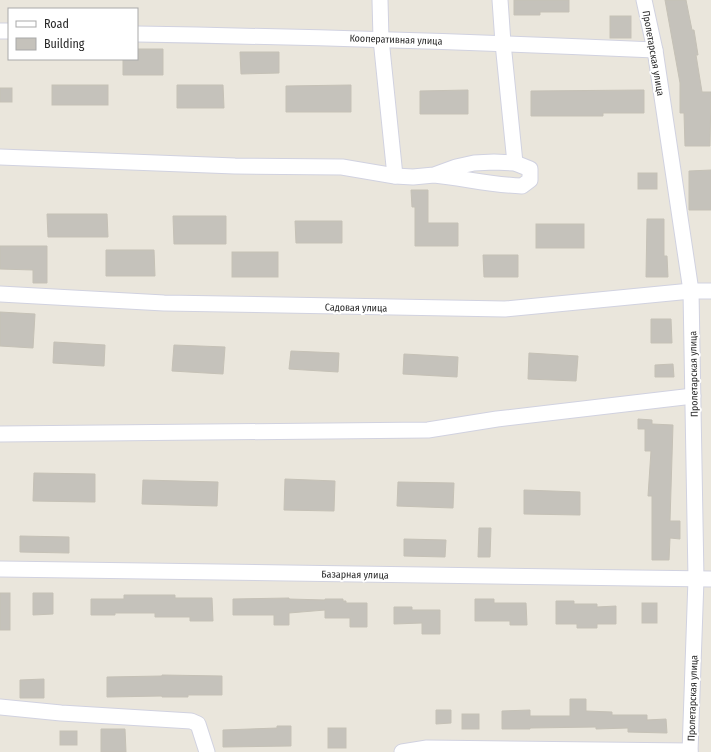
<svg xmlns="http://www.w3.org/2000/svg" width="711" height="752" viewBox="0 0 711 752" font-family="'Fira Sans Condensed',sans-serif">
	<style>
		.building { fill: #c5c2bb; stroke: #c5c1b6 }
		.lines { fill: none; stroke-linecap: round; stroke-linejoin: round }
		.minor-casing { stroke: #d1d2e0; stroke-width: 17 }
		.minor { stroke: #fff; stroke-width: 15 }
		.labels { text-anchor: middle; stroke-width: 4; stroke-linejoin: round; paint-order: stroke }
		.street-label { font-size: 10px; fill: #292929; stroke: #fff }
	</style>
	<rect width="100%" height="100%" fill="#eae6dc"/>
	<g class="building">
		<path d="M 514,0 L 569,0 L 569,12 L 540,12 L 540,15 L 514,15 Z"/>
		<path d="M 665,0 L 686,0 L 692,30 L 694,30 L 698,55 L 696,55 L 702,92 L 711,92 L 710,146 L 685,146 L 684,113 L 680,113 L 680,83 Z"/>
		<rect x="610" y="16" width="21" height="22"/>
		<path d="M 137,49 L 163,49 L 163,75 L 123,75 L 123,59 L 137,59 Z"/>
		<path d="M 240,52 L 279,52 L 279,73 L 241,74 Z"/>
		<rect x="52" y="85" width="56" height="20"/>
		<path d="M 177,85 L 223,85 L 224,108 L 177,108 Z"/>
		<path d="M 351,85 L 351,112 L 286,112 L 286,86 Z"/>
		<rect x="0" y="88" width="12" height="14"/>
		<path d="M 468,90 L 468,114 L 420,114 L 420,91 Z"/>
		<path d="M 644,90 L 644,113 L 603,113 L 603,116 L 531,116 L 531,91 Z"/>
		<path d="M 711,170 L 711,210 L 689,210 L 689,171 Z"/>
		<rect x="638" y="173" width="19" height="16"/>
		<path d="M 411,190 L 428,190 L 428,223 L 458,223 L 458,246 L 415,246 L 415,207 L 412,207 Z"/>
		<path d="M 47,214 L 107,214 L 108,237 L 48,237 Z"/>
		<path d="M 173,216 L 226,216 L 226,244 L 174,244 Z"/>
		<path d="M 647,219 L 664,219 L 664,256 L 667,256 L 668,277 L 646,277 Z"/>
		<path d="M 295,221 L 342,221 L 342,243 L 296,243 Z"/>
		<rect x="536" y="224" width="48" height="24"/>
		<path d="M 0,246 L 47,246 L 47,283 L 33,283 L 33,270 L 0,269 Z"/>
		<path d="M 106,250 L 154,250 L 155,276 L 106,276 Z"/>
		<rect x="232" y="252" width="46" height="25"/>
		<path d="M 483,255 L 518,255 L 518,277 L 484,277 Z"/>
		<path d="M 0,312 L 35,314 L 33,348 L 0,346 Z"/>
		<path d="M 651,319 L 671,319 L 672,343 L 651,343 Z"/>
		<path d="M 54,342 L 105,345 L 104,366 L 53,363 Z"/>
		<path d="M 174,345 L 225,347 L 223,374 L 172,371 Z"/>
		<path d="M 291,351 L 339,353 L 338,372 L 289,369 Z"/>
		<path d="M 529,353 L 578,356 L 576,381 L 528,379 Z"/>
		<path d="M 404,354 L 458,357 L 457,377 L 403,374 Z"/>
		<path d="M 673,364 L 674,377 L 655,377 L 655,365 Z"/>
		<path d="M 638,419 L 652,420 L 652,424 L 673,425 L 670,521 L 680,521 L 680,539 L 670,538 L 669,560 L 652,560 L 652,496 L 648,496 L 651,451 L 645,451 L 645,429 L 638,429 Z"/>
		<path d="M 34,473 L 95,474 L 95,502 L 33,501 Z"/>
		<path d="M 285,479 L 335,481 L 334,511 L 284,510 Z"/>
		<path d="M 143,480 L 218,482 L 217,506 L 142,504 Z"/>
		<path d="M 398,482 L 454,483 L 453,508 L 397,506 Z"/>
		<path d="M 524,490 L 580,492 L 580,515 L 524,514 Z"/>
		<path d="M 479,528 L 491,528 L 490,557 L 478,557 Z"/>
		<path d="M 20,536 L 69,537 L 69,553 L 20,552 Z"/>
		<path d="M 404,539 L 446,540 L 445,557 L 404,556 Z"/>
		<rect x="0" y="593" width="10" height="37"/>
		<path d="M 33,593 L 53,593 L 53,614 L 33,615 Z"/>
		<path d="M 124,595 L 175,595 L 175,598 L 212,598 L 213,621 L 190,621 L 190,617 L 155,617 L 155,613 L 115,613 L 115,615 L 91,615 L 91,599 L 124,599 Z"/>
		<path d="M 289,598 L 289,599 L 325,600 L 325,599 L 343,599 L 343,601 L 346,601 L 346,603 L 367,603 L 367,627 L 350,627 L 350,618 L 325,618 L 325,610 L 289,613 L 289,625 L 274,625 L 274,615 L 233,615 L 233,599 Z"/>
		<path d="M 475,599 L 494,599 L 494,603 L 526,603 L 527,625 L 510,625 L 510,621 L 475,621 Z"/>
		<path d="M 556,601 L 574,601 L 574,604 L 597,604 L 597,607 L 616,606 L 616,624 L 597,624 L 597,628 L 577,628 L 577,624 L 556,624 Z"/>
		<rect x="642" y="603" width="15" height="20"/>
		<path d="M 394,607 L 412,607 L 412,610 L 440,610 L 440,634 L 422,634 L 422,623 L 394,624 Z"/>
		<path d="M 162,675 L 222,676 L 222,695 L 188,695 L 188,697 L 162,697 L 162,696 L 107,697 L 107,677 L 162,676 Z"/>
		<path d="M 44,679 L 44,698 L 20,698 L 20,680 Z"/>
		<path d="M 570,699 L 586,699 L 586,711 L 612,712 L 612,715 L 647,715 L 647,720 L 666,719 L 667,733 L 628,732 L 628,728 L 596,729 L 596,727 L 530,728 L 530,729 L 502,729 L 502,711 L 530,710 L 530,716 L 570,716 Z"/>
		<path d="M 436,710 L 451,710 L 451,723 L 436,724 Z"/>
		<rect x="462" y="714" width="17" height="15"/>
		<path d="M 277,726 L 291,726 L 291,746 L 223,747 L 223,730 L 277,728 Z"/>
		<rect x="328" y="728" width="18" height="20"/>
		<path d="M 101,729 L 125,729 L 126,752 L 101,752 Z"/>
		<rect x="60" y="731" width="17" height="14"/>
	</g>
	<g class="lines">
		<defs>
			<g id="minor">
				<path d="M 380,0 L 381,39 L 395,176"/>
				<path d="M 500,0 L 503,43 L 515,163"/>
				<path d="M 644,0 L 655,50 L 691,291 L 696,579 L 690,752"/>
				<path d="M 0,31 L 9,31"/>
				<path d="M 137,34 C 310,37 482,42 655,50"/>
				<path d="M 0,157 L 235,166 L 342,167 L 395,176 L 413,177 L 434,175 L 456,167 L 474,163 L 494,162 L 515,163 L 530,169 L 530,180 L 522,186 C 492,185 463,178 434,175"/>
				<path d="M 0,294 L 164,303 L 505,309 L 691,291 L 711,291"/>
				<path d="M 0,434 L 428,430 L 497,419 L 693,396"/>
				<path d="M 0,569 L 711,579"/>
				<path d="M 0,707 L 61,713 L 191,721 L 198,724 L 207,752"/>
				<path d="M 402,752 L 427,748 L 690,751"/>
			</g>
		</defs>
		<use href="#minor" class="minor-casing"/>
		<use href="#minor" class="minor"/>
	</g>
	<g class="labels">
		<g class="street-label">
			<text transform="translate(396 39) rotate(2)" y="4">Кооперативная улица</text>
			<text transform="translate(654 53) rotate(80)" y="4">Пролетарская улица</text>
			<text transform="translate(356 307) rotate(1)" y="4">Садовая улица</text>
			<text transform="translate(693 374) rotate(-91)" y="4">Пролетарская улица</text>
			<text transform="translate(355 574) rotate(1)" y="4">Базарная улица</text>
			<text transform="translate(692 698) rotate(-88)" y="4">Пролетарская улица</text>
		</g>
	</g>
	<rect x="8" y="8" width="130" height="52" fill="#ffffff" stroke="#a9a9a9"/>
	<rect x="16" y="21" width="20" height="6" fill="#ffffff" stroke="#a9a9a9"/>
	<text x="44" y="28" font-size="12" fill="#292929">Road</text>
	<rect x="16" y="38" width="20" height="12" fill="#c5c2bb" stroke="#a9a9a9"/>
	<text x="44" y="48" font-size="12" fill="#292929">Building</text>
</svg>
